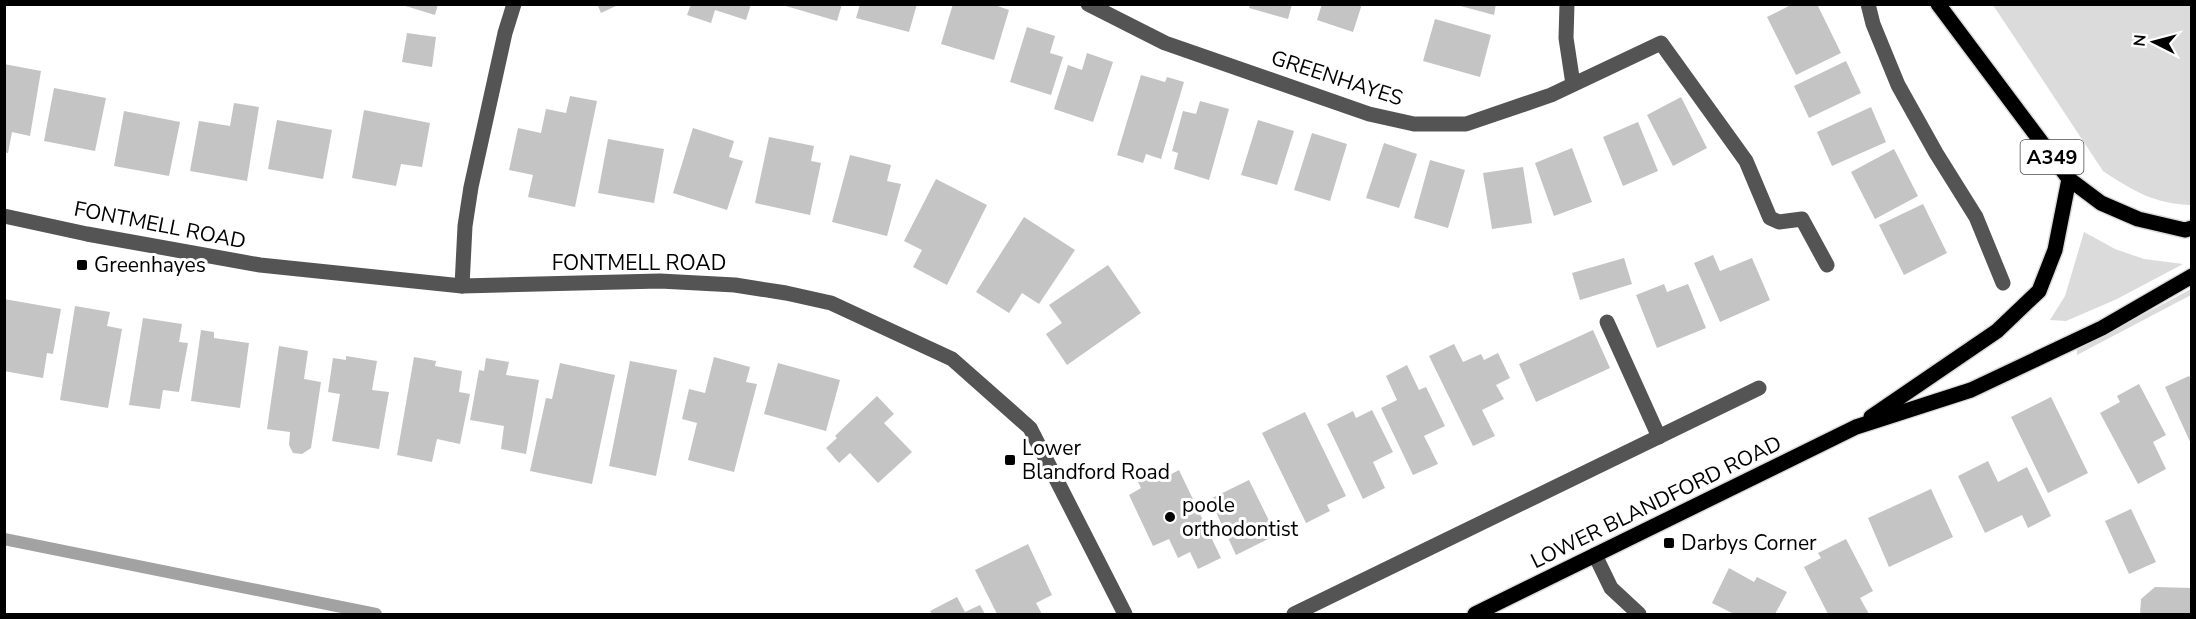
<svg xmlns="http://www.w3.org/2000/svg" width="2196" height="619" viewBox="0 0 2196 619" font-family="'Nunito Sans',sans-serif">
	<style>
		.green { fill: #dbdbdb }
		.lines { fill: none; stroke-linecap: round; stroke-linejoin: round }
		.stream { stroke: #a2a2a2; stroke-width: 12 }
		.building { fill: #c4c4c4 }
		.major-casing { stroke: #dbdbdb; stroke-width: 18 }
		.minor { stroke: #545454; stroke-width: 15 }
		.major { stroke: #000; stroke-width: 15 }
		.poi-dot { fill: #000; stroke: #fff; stroke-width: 2 }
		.labels { text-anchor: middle; stroke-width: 6; stroke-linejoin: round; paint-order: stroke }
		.shield { fill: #fff; stroke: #4c4c4c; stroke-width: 1.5 }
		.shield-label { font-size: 20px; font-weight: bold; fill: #000 }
		.street-label { font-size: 21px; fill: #000; stroke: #fff }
		.poi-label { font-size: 21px; fill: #000; stroke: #fff; text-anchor: start }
	</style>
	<rect width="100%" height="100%" fill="#fff"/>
	<g class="green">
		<path d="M 1993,5 L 2191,5 L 2191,205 C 2155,204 2133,191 2103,171 Z"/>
		<path d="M 2084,232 L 2115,249 L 2144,259 L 2183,264 L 2117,299 L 2066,321 L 2050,320 L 2065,296 Z"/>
		<path d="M 2191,289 L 2191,295 L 2077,355 L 2077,350 Z"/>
	</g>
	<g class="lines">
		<path class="stream" d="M 4,539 L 376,614"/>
	</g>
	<g class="building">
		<path d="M 399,4 L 438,4 L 435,15 Z"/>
		<path d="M 597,4 L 620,4 L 601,13 Z"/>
		<path d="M 691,4 L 751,4 L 746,20 L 715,10 L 711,23 L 687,15 Z"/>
		<path d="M 779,4 L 842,4 L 837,21 Z"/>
		<path d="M 860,4 L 917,4 L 909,32 L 856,18 Z"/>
		<path d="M 953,4 L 992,4 L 1009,10 L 994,60 L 941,44 Z"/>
		<path d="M 1250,4 L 1292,4 L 1288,19 L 1249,8 Z"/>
		<path d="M 1322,4 L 1362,4 L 1353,32 L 1317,20 Z"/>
		<path d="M 1453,4 L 1496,4 L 1494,15 Z"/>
		<path d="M 1793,4 L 1817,4 L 1841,53 L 1796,75 L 1767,17 Z"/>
		<path d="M 1435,19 L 1491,35 L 1480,77 L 1423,61 Z"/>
		<path d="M 1027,27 L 1055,36 L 1050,53 L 1063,57 L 1051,95 L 1010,82 Z"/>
		<path d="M 407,33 L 436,37 L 432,67 L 402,62 Z"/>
		<path d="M 1087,53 L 1113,62 L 1093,122 L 1054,109 L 1068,65 L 1082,70 Z"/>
		<path d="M 1846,61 L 1861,93 L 1809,118 L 1794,86 Z"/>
		<path d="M 4,64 L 41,71 L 30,136 L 12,132 L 8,153 L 4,153 Z"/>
		<path d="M 1141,75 L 1165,82 L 1167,77 L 1184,82 L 1161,159 L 1146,154 L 1143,163 L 1117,155 Z"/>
		<path d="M 54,88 L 106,98 L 95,151 L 44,141 Z"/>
		<path d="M 570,96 L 597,101 L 575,207 L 528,197 L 533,175 L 509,170 L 518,128 L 541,133 L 546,109 L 566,113 Z"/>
		<path d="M 1681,97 L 1707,148 L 1673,166 L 1647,115 Z"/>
		<path d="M 1200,101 L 1229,109 L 1209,180 L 1174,169 L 1178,153 L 1172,151 L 1183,111 L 1196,114 Z"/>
		<path d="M 234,103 L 259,107 L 247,181 L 190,171 L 199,121 L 230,126 Z"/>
		<path d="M 1871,107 L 1886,142 L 1832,166 L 1817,132 Z"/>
		<path d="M 364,110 L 430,123 L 422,167 L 401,164 L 396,186 L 352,178 Z"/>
		<path d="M 124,111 L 180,122 L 169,176 L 114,166 Z"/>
		<path d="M 277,120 L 332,130 L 323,179 L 268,169 Z"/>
		<path d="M 1258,120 L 1294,131 L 1277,185 L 1241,175 Z"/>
		<path d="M 1638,122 L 1658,171 L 1623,186 L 1603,137 Z"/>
		<path d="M 693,128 L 734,141 L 729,157 L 743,161 L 727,210 L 673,193 Z"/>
		<path d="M 1312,133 L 1347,144 L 1330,201 L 1294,190 Z"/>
		<path d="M 769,137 L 814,146 L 811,161 L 821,163 L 810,215 L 755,203 Z"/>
		<path d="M 608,139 L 664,149 L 654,203 L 598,193 Z"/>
		<path d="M 1384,143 L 1417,154 L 1399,208 L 1366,198 Z"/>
		<path d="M 1572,148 L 1592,202 L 1554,216 L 1535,163 Z"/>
		<path d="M 1894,149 L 1918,196 L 1875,219 L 1851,172 Z"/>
		<path d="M 850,155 L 891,165 L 887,181 L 901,184 L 887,236 L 832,222 Z"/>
		<path d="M 1430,160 L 1465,170 L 1448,228 L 1414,218 Z"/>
		<path d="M 1523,167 L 1532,223 L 1492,229 L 1483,173 Z"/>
		<path d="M 936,179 L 987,205 L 947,285 L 913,267 L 922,250 L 904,241 Z"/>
		<path d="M 1923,204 L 1947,253 L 1904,275 L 1879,225 Z"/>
		<path d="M 1024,217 L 1075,250 L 1039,304 L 1022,293 L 1009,313 L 976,292 Z"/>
		<path d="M 1713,255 L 1720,271 L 1752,258 L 1770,300 L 1720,322 L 1694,263 Z"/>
		<path d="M 1624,258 L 1632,284 L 1580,300 L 1572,273 Z"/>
		<path d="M 1108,265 L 1141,313 L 1067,365 L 1046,334 L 1062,323 L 1049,305 Z"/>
		<path d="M 1664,284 L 1667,292 L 1688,284 L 1706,328 L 1657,348 L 1636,295 Z"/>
		<path d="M 4,299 L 61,309 L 53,354 L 47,353 L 43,378 L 4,371 Z"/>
		<path d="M 75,306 L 110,312 L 107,326 L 122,329 L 108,408 L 60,400 Z"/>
		<path d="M 143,318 L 182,324 L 179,342 L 188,343 L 179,392 L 163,390 L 160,409 L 129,405 Z"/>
		<path d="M 201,330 L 214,332 L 214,338 L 249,343 L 240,408 L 191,401 Z"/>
		<path d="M 1593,330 L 1610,368 L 1536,402 L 1519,364 Z"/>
		<path d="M 1454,344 L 1463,362 L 1481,354 L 1484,360 L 1498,353 L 1510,378 L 1496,385 L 1504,399 L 1482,410 L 1495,436 L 1473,446 L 1429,356 Z"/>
		<path d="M 279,346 L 308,351 L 304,379 L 321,382 L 311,448 L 302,454 L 293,453 L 289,445 L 290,432 L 267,429 Z"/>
		<path d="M 346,356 L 377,361 L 372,390 L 389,392 L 379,449 L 332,441 L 340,394 L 328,392 L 333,358 L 346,360 Z"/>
		<path d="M 414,357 L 436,361 L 435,366 L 462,371 L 459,392 L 470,394 L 460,444 L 437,439 L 432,462 L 397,455 Z"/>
		<path d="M 714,357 L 750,367 L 746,382 L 757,384 L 734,472 L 688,460 L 697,423 L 682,419 L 689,389 L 705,393 Z"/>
		<path d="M 486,358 L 509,362 L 506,375 L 539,380 L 526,454 L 501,449 L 504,426 L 470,420 L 479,370 L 484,371 Z"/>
		<path d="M 630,361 L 677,370 L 656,476 L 609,466 Z"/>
		<path d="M 560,363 L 615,375 L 592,484 L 530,471 L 546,398 L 552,399 Z"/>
		<path d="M 778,363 L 840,380 L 826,431 L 764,414 Z"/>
		<path d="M 1407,365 L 1419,390 L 1426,387 L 1445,426 L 1424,436 L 1438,464 L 1413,475 L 1381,408 L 1397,400 L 1386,376 Z"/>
		<path d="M 2189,376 L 2192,380 L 2192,446 L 2165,387 Z"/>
		<path d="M 2139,384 L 2166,435 L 2153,442 L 2166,469 L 2138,484 L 2100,413 L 2120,402 L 2117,396 Z"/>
		<path d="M 877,396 L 894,414 L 884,423 L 912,452 L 878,483 L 850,453 L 839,463 L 826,448 L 837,438 L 835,436 Z"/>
		<path d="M 2051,397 L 2088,473 L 2048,493 L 2011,417 Z"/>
		<path d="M 1372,410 L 1393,452 L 1373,462 L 1385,488 L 1363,499 L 1327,424 L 1353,411 L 1356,418 Z"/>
		<path d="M 1305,412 L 1346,496 L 1327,505 L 1330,511 L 1306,523 L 1262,433 Z"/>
		<path d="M 1988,461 L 1998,482 L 2027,467 L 2051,516 L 2028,528 L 2022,515 L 1985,533 L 1958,476 Z"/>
		<path d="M 1160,469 L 1164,478 L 1179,470 L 1221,558 L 1198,569 L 1190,552 L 1178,558 L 1169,539 L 1153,546 L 1129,495 L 1141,488 L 1137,480 Z"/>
		<path d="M 1249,480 L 1276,535 L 1236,555 L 1210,499 Z"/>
		<path d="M 1931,489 L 1953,537 L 1889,567 L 1868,518 Z"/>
		<path d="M 2131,509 L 2156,562 L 2129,574 L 2105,521 Z"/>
		<path d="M 1846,539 L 1873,591 L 1860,598 L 1869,614 L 1828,614 L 1804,567 L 1821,558 L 1818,553 Z"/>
		<path d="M 1028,544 L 1052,595 L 1036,603 L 1042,614 L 997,614 L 975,570 Z"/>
		<path d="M 1729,568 L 1754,582 L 1757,577 L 1787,592 L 1775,614 L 1734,614 L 1712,603 Z"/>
		<path d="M 2155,587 L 2192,588 L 2192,614 L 2140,614 L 2141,599 Z"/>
		<path d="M 957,597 L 965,612 L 980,605 L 985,614 L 932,614 L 930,611 Z"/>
	</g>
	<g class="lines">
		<defs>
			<g id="major">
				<path d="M 1938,4 L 2069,179 L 2101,203 L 2138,219 L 2185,230 L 2192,228"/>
				<path d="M 1871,417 L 1997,331 L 2039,291 L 2055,250 L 2069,179"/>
				<path d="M 1475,614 L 1856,427 L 1971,390 L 2102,328 L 2192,276"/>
			</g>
		</defs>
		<use href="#major" class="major-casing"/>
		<g class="minor">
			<path d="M 1088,4 L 1165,43 L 1369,114 L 1414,124 L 1466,124 L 1551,95 L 1661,43 L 1746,161 L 1770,218 L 1779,222 L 1802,219 L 1827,265"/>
			<path d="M 1567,4 L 1566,38 L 1573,84"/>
			<path d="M 1868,4 L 1873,24 L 1898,85 L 1936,153 L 1976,217 L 2003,283"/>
			<path d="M 4,216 L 87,234 L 260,265 L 462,286 L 660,281 L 735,285 L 786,293 L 831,303 L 952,359 L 1030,428 L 1125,614"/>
			<path d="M 462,286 L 465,226 L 471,187 L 505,33 L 514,4"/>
			<path d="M 1607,322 L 1659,437"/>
			<path d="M 1595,555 L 1611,588 L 1639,614"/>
			<path d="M 1294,614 L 1759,388"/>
		</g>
		<use href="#major" class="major"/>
	</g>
	<g class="poi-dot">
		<rect x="76" y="259" width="12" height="12" rx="3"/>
		<rect x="1004" y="454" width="12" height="12" rx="3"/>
		<circle cx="1170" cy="517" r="6"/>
		<rect x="1663" y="537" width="12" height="12" rx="3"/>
	</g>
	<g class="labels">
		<rect class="shield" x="2020.5" y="140" width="63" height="34" rx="4.5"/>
		<g class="shield-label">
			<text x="2052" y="164">A349</text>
		</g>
		<g class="street-label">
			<text transform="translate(1337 78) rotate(18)" y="7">GREENHAYES</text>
			<text transform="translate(160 225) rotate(11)" y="7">FONTMELL ROAD</text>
			<text x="639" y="270">FONTMELL ROAD</text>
			<text transform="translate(1656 502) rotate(-26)" y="7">LOWER BLANDFORD ROAD</text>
		</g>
		<g class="poi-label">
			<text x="94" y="272">Greenhayes</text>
			<text x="1022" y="455">Lower<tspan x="1022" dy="24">Blandford Road</tspan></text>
			<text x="1182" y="512">poole<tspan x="1182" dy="24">orthodontist</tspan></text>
			<text x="1681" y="550">Darbys Corner</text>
		</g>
	</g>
	<rect width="2196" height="619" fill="none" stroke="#000000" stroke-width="12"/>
	<g transform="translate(2154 42) rotate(276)" stroke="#ffffff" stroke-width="4.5" paint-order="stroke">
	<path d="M0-4.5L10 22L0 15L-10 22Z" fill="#000000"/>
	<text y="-9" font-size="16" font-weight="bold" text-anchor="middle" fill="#000000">N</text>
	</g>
</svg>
